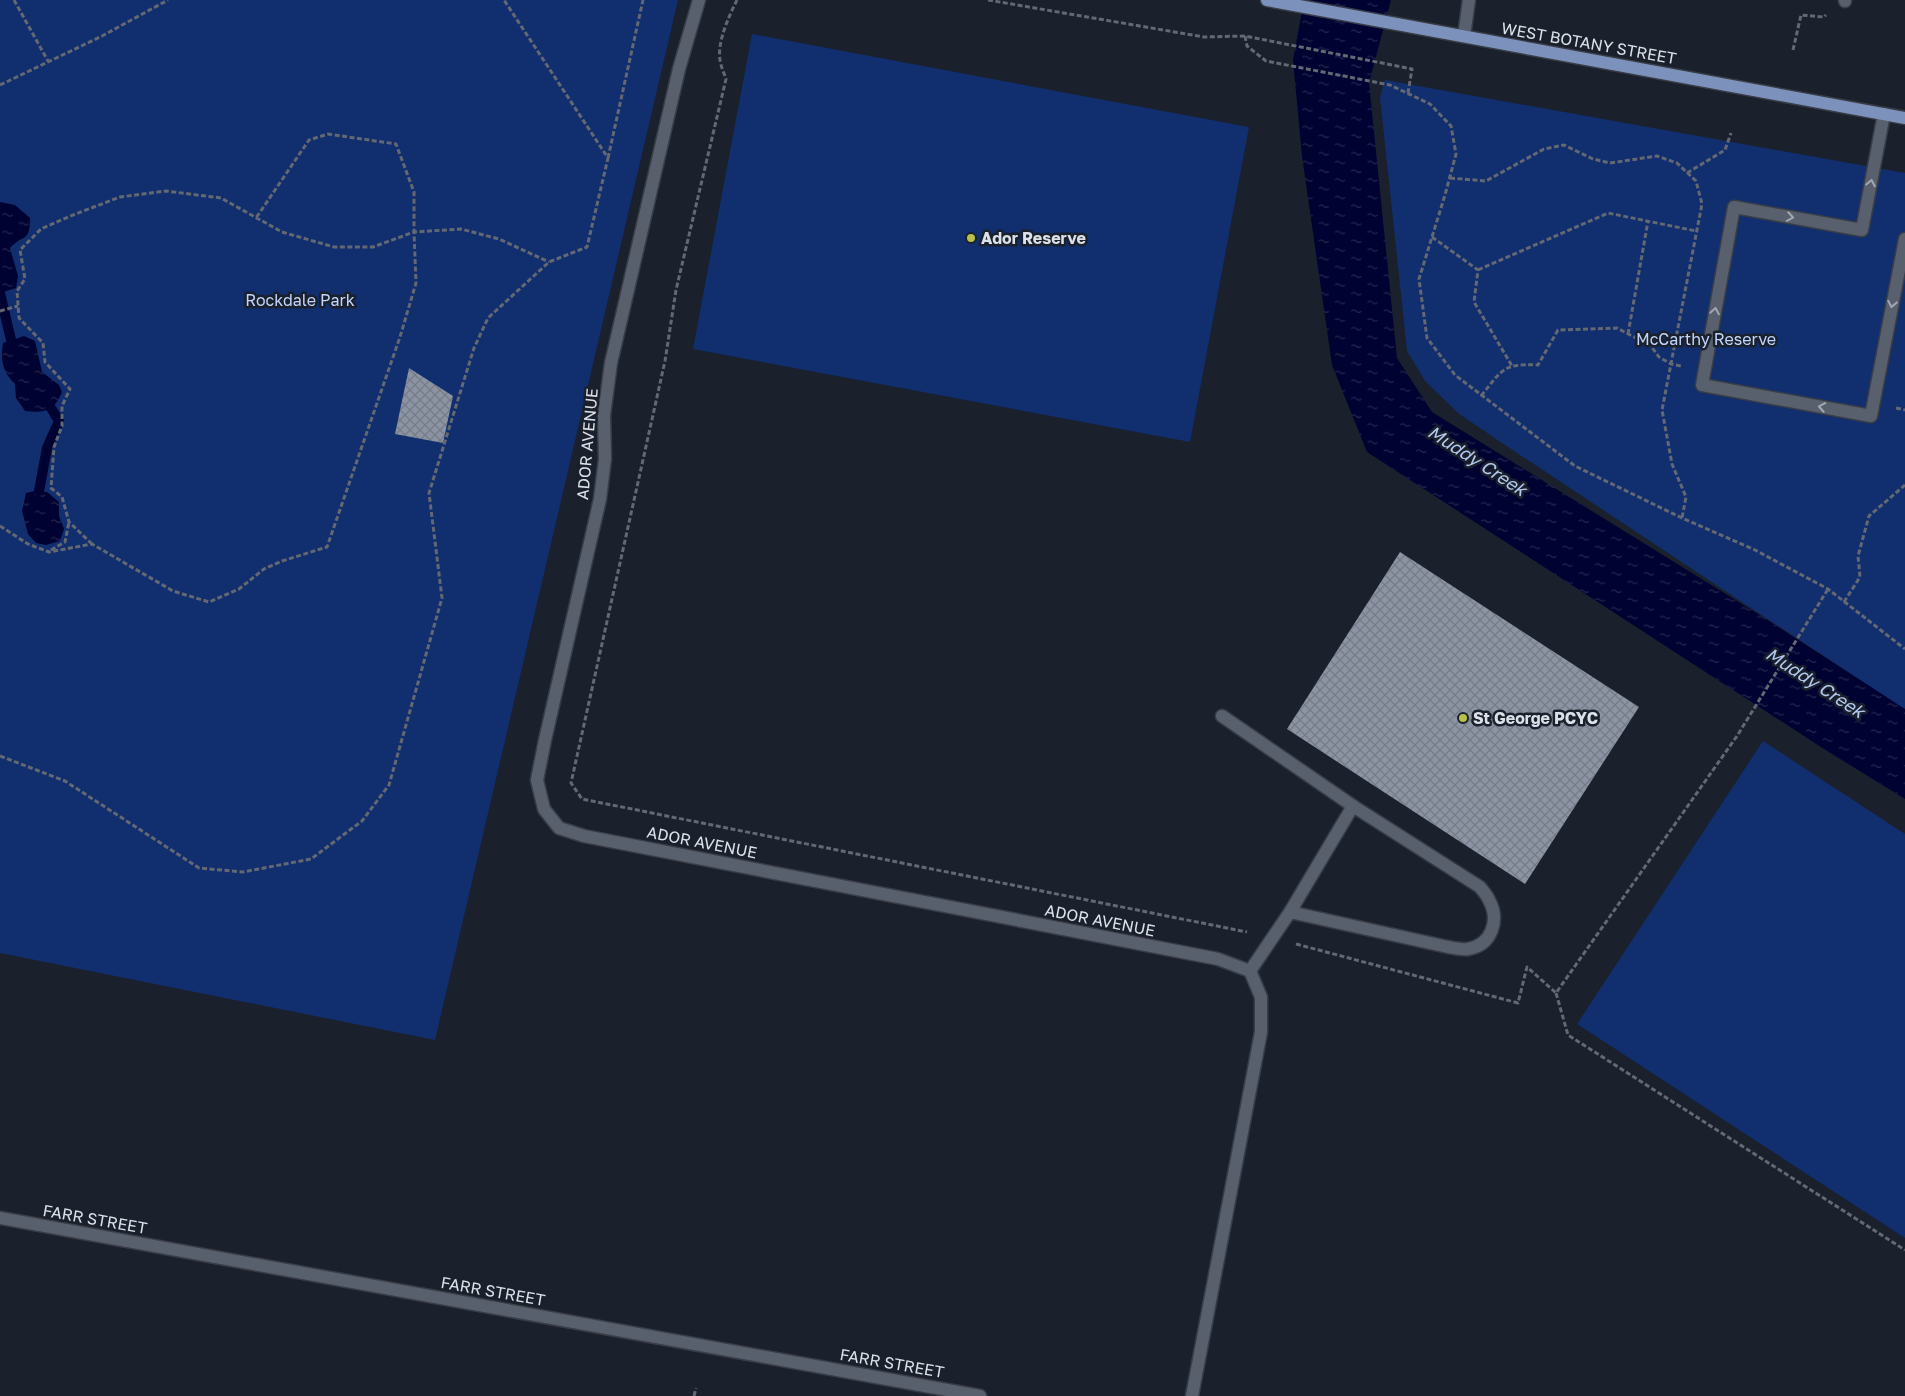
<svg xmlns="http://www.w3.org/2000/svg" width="1905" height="1396" viewBox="0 0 1905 1396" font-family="'Golos Text',sans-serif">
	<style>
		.park { fill: #112e6e }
		.water { fill: url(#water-ripples) }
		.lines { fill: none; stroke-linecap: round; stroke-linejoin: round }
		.stream { stroke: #000232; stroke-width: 10 }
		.building { fill: url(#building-cross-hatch) }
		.minor-casing { stroke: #393d47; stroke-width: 15 }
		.major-casing { stroke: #393d47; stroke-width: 15 }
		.path { stroke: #636873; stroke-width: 3; stroke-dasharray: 5 2.5; stroke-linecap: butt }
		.minor { stroke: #58606e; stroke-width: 12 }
		.major { stroke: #7c92bc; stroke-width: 12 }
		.oneway { stroke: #a1a7b2 }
		.poi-dot { fill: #b8c147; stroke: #1a202c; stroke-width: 2 }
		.labels { text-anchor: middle; stroke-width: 5; stroke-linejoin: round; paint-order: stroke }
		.street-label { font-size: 16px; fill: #dce1e9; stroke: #1a202c }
		.poi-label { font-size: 16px; font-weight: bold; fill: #dce1e9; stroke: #1a202c; text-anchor: start }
		.park-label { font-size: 16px; fill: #c1d6fe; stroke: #1a202c }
		.water-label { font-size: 18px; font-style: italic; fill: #b3c8ef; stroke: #1a202c }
	</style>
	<defs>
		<pattern id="water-ripples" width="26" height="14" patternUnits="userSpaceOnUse" patternTransform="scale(1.25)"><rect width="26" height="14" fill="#000232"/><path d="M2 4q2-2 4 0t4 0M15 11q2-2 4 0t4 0" fill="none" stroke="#252750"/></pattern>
		<pattern id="building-cross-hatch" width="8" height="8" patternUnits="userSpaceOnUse" patternTransform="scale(1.25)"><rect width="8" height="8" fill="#8c94a3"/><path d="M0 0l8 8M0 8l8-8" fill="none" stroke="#767c87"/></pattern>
	</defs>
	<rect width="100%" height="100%" fill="#1a202c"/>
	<g class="park">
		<path d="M 0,0 L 678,0 L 435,1040 L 0,953 Z"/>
		<path d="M 752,34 L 1249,127 L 1190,442 L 693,349 Z"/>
		<path d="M 1385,80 L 1905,173 L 1905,710 L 1496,439 L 1458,413 L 1425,381 L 1407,351 L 1380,97 Z"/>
		<path d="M 1763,741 L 1905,834 L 1905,1238 L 1577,1024 Z"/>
	</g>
	<g class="water">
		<path d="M 1304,0 L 1391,0 L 1369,83 L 1397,358 L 1432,412 L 1763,617 L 1905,709 L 1905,799 L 1824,749 L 1367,452 L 1332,365 L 1302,156 L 1293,60 Z"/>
		<path d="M 0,202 L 15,205 L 30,218 C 30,243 23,234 10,248 L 18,276 L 16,288 L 0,293 Z"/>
		<path d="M 24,336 L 35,341 L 42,372 L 59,385 L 62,392 C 54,412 44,413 25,411 L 16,398 L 15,384 C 3,373 0,360 3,343 Z"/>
		<path d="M 35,491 L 47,492 L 59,502 L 59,516 L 64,529 L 60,541 L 46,545 L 36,543 L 28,534 L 22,511 L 26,493 Z"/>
	</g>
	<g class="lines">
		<g class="stream">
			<path d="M 0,293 L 11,340"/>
			<path d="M 39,491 L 47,448 L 59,421 L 51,408"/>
		</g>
	</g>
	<g class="building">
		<path d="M 409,368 L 453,396 L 443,443 L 395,434 Z"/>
		<path d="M 1400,552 L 1639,707 L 1525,884 L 1287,729 Z"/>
	</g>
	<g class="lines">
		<defs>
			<g id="minor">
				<path d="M 699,0 L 679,69 L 611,363 L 604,415 L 605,459 L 600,499 L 545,740 L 537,780 L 544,809 L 559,828 L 584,836 L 1218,959 L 1250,971 L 1261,997 L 1261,1032 L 1192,1396"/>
				<path d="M 1845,1 L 1845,0"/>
				<path d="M 1464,36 L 1469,0"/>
				<path d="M 1884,114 L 1862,230 L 1734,207 L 1702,385 L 1871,416 L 1905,239"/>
				<path d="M 1222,716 L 1353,806 L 1480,887 C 1483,891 1487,895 1489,900 C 1500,920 1492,945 1468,949 C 1462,950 1454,948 1448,947 L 1290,912"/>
				<path d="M 1250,971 L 1290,912 L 1353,806"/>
				<path d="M 0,1218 L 980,1396"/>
			</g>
			<path id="major" d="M 1267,0 L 1905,118"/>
		</defs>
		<use href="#minor" class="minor-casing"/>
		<use href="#major" class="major-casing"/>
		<g class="path">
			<path d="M 14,0 L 48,61"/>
			<path d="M 737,0 C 729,16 717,42 720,60 C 721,67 724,73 726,79 L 676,290 L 665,361 L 571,783 L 582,799 L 1247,932"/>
			<path d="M 988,0 L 1204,37 L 1245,36 L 1392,65 L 1412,69 L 1408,93"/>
			<path d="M 1245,36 L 1247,46 L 1266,61 L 1390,85 L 1430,104 L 1451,126 L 1456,154 L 1445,195 L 1419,279 L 1427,338 L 1455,375 L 1575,466 L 1682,518 L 1755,550 L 1828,589 L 1905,649"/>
			<path d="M 1793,50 L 1801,15 L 1824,17 L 1826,15"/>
			<path d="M 0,85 L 102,36 L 168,0"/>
			<path d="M 608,158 L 643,0"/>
			<path d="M 1687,173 L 1725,150 L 1731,133"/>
			<path d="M 1450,178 L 1486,181 L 1544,149 L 1564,145 L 1593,159 L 1610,163 L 1657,156 L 1677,163 L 1696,181 L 1702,204 L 1662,410 L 1672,464 L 1686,497 L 1682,518"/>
			<path d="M 1432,237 L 1478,270 L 1474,302 L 1512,366"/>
			<path d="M 1478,270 L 1608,213 L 1696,231"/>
			<path d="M 0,311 L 18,306"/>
			<path d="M 1628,334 L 1648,221"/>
			<path d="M 1481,396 C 1502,370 1503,363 1538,365 L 1558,330 L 1617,328 L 1651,346 L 1659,357 L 1671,364 L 1681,366"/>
			<path d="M 1896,408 L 1905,410"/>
			<path d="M 0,526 L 28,544 L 49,552 L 92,544 L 173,591 L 209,602 L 239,589 L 264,569 L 282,561 L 327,547 L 400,337 L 416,283 L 414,232 L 461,229 L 499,239 L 549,262"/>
			<path d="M 92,544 L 69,522 L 62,497 L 51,488 L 54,447 L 62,426 L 62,406 L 70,389 L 45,362 L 43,343 L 19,318 L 17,291 L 25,279 L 20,250 L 41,229 L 73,215 L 120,197 L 166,191 L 221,198 L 282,232 L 334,247 L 373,247 L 414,232 L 414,192 L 396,144 L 328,134 L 309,140 L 256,218"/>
			<path d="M 51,550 L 65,542 L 69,522"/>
			<path d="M 1844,602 L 1860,577 L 1858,556 L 1869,516 L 1905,485"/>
			<path d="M 0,756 L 65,781 L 199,868 L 243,872 L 311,859 L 362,821 L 389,785 L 442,598 L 429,493 L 474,348 L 488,318 L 549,262 L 587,247 L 608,158 L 504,0"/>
			<path d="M 1296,944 L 1518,1003 L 1527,967 L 1556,993 L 1737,736 L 1828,589"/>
			<path d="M 1556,993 L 1568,1035 L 1905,1250"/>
			<path d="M 694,1396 L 696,1388"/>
		</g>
		<use href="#minor" class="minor"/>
		<use href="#major" class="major"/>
	</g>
	<defs><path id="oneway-chevron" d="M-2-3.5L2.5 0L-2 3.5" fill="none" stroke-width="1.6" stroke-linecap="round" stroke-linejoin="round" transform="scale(1.25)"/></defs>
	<g class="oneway">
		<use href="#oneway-chevron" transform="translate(1871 183) rotate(-79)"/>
		<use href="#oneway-chevron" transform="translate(1790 217) rotate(10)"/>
		<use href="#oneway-chevron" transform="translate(1892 304) rotate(101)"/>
		<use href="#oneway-chevron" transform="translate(1715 311) rotate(-80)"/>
		<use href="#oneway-chevron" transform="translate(1822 407) rotate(-170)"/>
	</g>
	<g class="poi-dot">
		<circle cx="971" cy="238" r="5"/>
		<circle cx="1463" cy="718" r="5"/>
	</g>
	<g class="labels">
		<g class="street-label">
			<text transform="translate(1589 43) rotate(10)" y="6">WEST BOTANY STREET</text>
			<text transform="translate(587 444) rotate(-85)" y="6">ADOR AVENUE</text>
			<text transform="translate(702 842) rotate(11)" y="6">ADOR AVENUE</text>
			<text transform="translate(1100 920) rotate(11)" y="6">ADOR AVENUE</text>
			<text transform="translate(95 1219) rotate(10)" y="6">FARR STREET</text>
			<text transform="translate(493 1291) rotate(10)" y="6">FARR STREET</text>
			<text transform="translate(892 1363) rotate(10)" y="6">FARR STREET</text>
		</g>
		<g class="poi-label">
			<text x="981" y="244">Ador Reserve</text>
			<text x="1473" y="724">St George PCYC</text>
		</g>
		<g class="park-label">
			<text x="300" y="306">Rockdale Park</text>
			<text x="1706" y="345">McCarthy Reserve</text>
		</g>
		<g class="water-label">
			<text transform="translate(1477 461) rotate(33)" y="6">Muddy Creek</text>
			<text transform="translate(1815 683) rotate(33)" y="6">Muddy Creek</text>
		</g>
	</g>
</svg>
